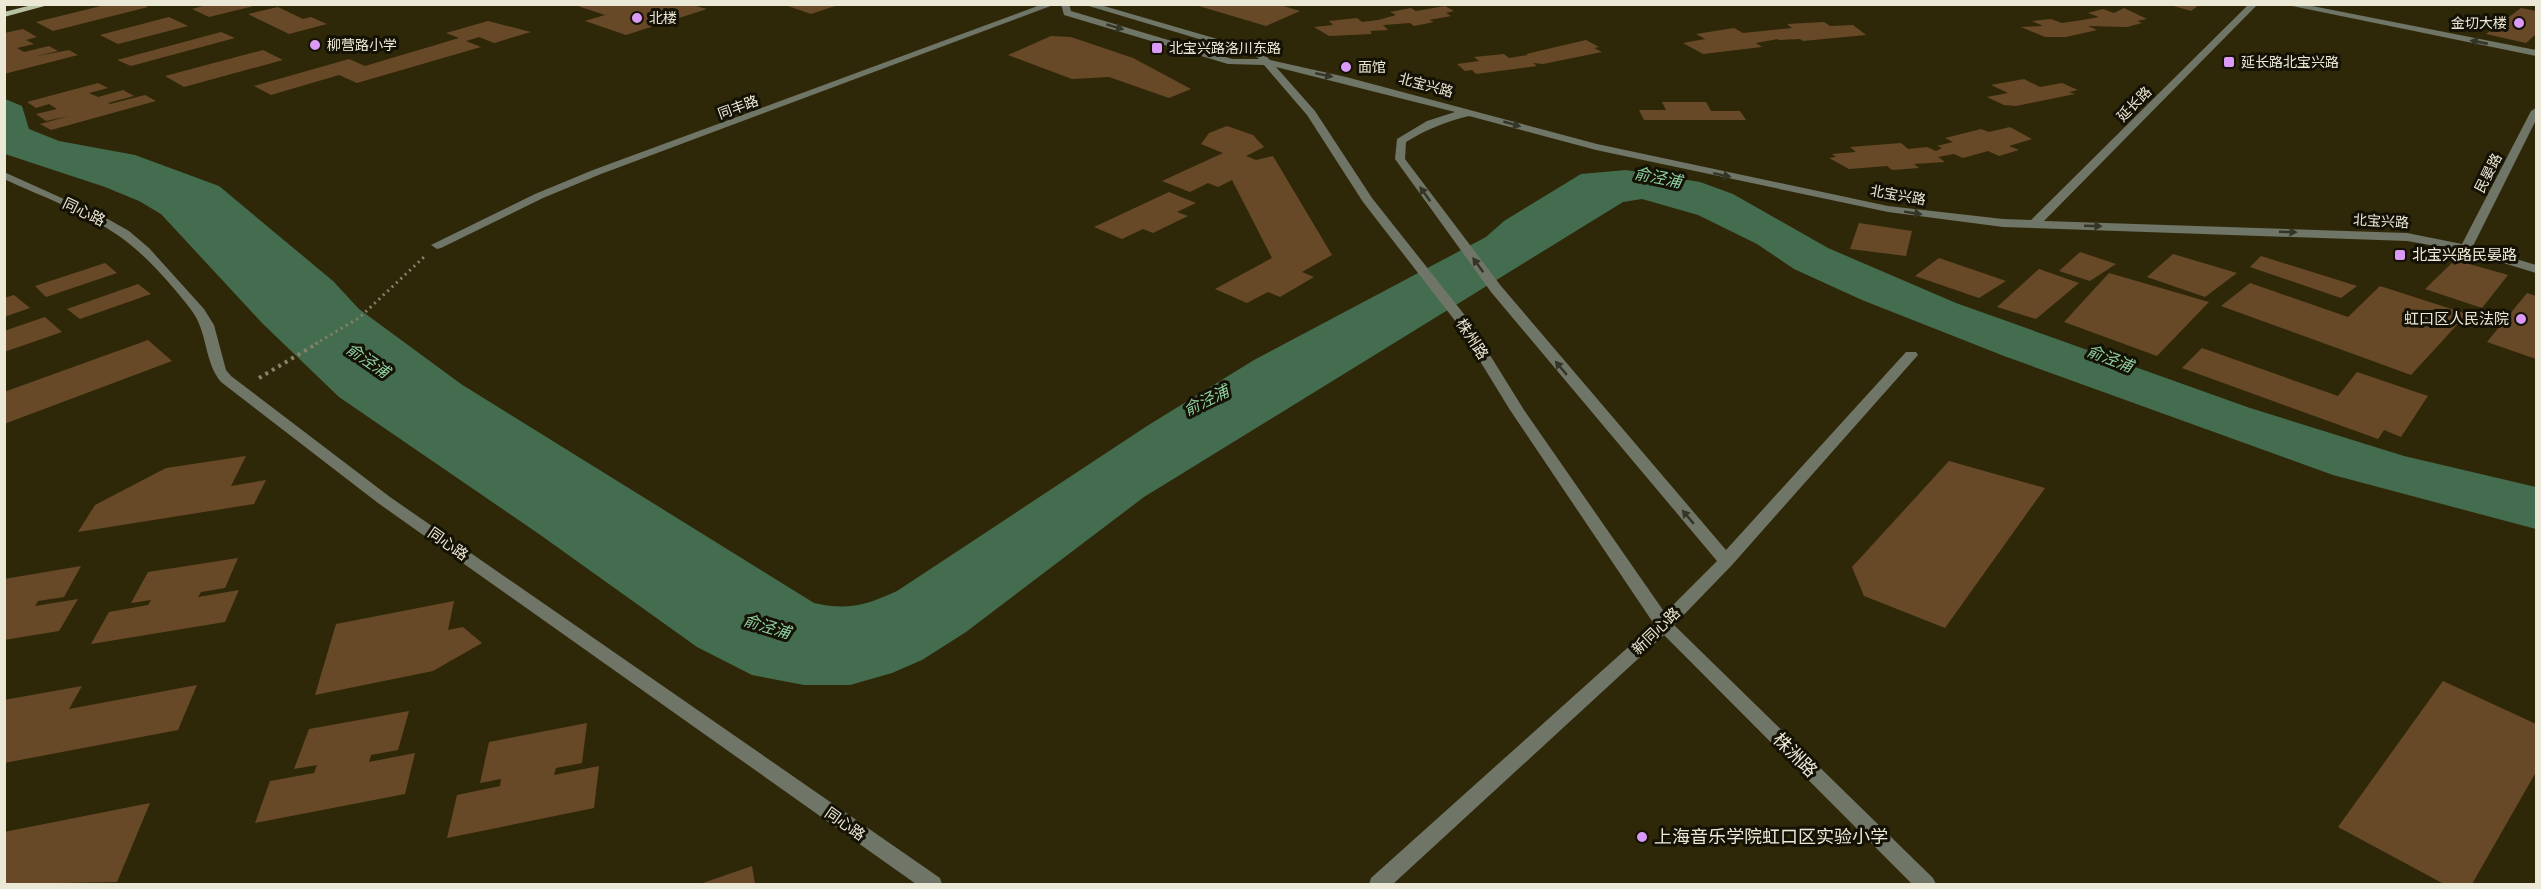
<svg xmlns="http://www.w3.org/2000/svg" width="2541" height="889" viewBox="0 0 2541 889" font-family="'Varela Round','Noto Sans SC',sans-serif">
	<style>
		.water { fill: #446c4f }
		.building { fill: #674927 }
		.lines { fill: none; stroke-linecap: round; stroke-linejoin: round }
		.path-far1 { stroke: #878268; stroke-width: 3; stroke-dasharray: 2 4; stroke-linecap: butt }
		.path { stroke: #878268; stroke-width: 4; stroke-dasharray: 3 4.5; stroke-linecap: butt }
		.minor { fill: #6f7567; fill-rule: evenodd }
		.major { fill: #b7c2a5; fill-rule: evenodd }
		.oneway { fill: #343427 }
		.poi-dot { fill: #da9af6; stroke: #141105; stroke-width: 2 }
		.labels { text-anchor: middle; stroke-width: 6; stroke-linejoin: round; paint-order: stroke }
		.far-poi-label { font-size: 14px; fill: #ece8d6; stroke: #141105; text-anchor: start }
		.far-street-label { font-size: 14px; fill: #ece8d6; stroke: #141105 }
		.street-label { font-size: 15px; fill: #ece8d6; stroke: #141105 }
		.poi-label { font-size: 15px; fill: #ece8d6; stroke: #141105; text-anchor: start }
		.water-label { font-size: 16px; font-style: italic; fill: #90d1a2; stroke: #141105 }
		.near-street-label { font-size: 18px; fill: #ece8d6; stroke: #141105 }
		.near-poi-label { font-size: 18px; fill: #ece8d6; stroke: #141105; text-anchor: start }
	</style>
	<rect width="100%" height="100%" fill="#2f2808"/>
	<path class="water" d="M 5,99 L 22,106 L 29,129 L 59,141 L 135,155 L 219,186 L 333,281 L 359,309 L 461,384 L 814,603 C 848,611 866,605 897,591 L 1147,426 L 1254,360 L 1486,237 L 1504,221 L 1581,174 L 1626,170 L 1700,182 L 1733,194 L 1828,248 L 1956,303 L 2250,408 L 2404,456 L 2536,487 L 2536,529 L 2333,475 L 2004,356 L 1862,300 L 1794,269 L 1757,244 L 1698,215 L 1642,199 L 1623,202 L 1144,497 L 966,632 L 922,660 L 892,673 L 850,685 L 804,685 L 752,675 L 697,647 L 539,534 L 339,397 L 262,323 L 161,214 L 139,201 L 105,187 L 5,154 Z"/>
	<g class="building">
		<path d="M 109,4 L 142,4 L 148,7 L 53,31 L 36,22 Z"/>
		<path d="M 210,4 L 258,4 L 258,5 L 209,17 L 192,9 Z"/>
		<path d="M 700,4 L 696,6 L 707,9 L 626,35 L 585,21 L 605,15 L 575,5 Z"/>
		<path d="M 841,4 L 811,14 L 785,5 L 785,4 Z"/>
		<path d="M 1192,4 L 1277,4 L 1300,11 L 1266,26 Z"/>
		<path d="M 2167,4 L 2200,4 L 2191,11 Z"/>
		<path d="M 1445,6 L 1454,11 L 1446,13 L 1451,16 L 1429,20 L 1434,22 L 1414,26 L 1410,23 L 1383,25 L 1388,30 L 1370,31 L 1372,34 L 1329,36 L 1314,27 L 1333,25 L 1329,21 L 1357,18 L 1362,22 L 1378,20 L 1396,15 L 1390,12 L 1411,8 L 1416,11 Z"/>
		<path d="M 278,7 L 303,19 L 311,17 L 327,24 L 289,34 L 248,14 Z"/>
		<path d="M 2124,8 L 2147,19 L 2137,21 L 2142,23 L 2127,27 L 2088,26 L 2097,30 L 2066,37 L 2045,37 L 2021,27 L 2043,26 L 2032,21 L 2051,19 L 2062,23 L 2082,20 L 2099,17 L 2088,13 L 2103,9 L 2114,13 Z"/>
		<path d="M 2521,8 L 2536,11 L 2536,34 L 2526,43 L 2486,34 Z"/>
		<path d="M 169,17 L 188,26 L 118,44 L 100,35 Z"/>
		<path d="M 488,21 L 531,32 L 494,43 L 479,37 L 466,41 L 481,47 L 357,83 L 339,75 L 271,95 L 254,86 L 349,59 L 365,66 L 459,38 L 446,33 Z"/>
		<path d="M 1824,22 L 1830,26 L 1853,25 L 1866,35 L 1803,41 L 1800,39 L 1779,40 L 1773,36 L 1778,39 L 1756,43 L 1762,47 L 1703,54 L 1683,43 L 1705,39 L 1696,34 L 1734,28 L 1743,33 L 1792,28 L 1787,24 Z"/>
		<path d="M 23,29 L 37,37 L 26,40 L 34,44 L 17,48 L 24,52 L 49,46 L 58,51 L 33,57 L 69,50 L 78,55 L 4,74 L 4,33 Z"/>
		<path d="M 221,32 L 235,38 L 131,66 L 117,60 Z"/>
		<path d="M 1051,36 L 1071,37 L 1133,58 L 1191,89 L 1169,98 L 1109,77 L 1072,79 L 1008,55 Z"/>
		<path d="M 1586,40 L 1599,47 L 1594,48 L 1602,52 L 1543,64 L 1533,63 L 1537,66 L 1476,74 L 1472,70 L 1465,71 L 1457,64 L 1479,61 L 1474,57 L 1504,54 L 1509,58 L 1528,55 L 1526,54 Z"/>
		<path d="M 263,50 L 283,60 L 184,87 L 165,76 Z"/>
		<path d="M 2024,79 L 2040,87 L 2062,83 L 2078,90 L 2069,92 L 2075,94 L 2016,106 L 2004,105 L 1987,97 L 2008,93 L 1991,85 Z"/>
		<path d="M 98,83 L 108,88 L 89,93 L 98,97 L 123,90 L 134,96 L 108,103 L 110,104 L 145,95 L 156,101 L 51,130 L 40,124 L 69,116 L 46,121 L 36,114 L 57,109 L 49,104 L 36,108 L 27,102 Z"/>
		<path d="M 1662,102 L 1706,102 L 1711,111 L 1740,111 L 1746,120 L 1644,120 L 1639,110 L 1666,110 Z"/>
		<path d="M 1227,126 L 1253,135 L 1264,147 L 1246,156 L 1256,160 L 1273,156 L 1332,255 L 1302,272 L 1314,277 L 1280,297 L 1268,292 L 1247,303 L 1215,289 L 1272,258 L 1232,180 L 1218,187 L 1208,183 L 1190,192 L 1162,181 L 1223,153 L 1201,144 L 1209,133 Z"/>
		<path d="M 2010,127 L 2032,139 L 2009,146 L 2019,150 L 1999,156 L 1988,151 L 1963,158 L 1954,154 L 1938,157 L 1945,162 L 1914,164 L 1919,168 L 1892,170 L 1887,166 L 1849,169 L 1829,158 L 1836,157 L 1832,154 L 1856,152 L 1850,147 L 1901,143 L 1908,149 L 1927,147 L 1936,151 L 1942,148 L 1937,146 L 1953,142 L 1945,138 L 1981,129 L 1989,132 Z"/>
		<path d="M 1169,192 L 1196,203 L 1177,212 L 1188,216 L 1153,233 L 1143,229 L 1122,239 L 1094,227 Z"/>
		<path d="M 1859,223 L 1912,231 L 1906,256 L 1850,249 Z"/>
		<path d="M 2080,252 L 2116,264 L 2090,281 L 2059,271 Z"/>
		<path d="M 2173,254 L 2237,273 L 2205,297 L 2147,277 Z"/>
		<path d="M 2261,256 L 2357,286 L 2341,298 L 2250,267 Z"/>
		<path d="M 1939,258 L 2006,281 L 1979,298 L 1915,276 Z"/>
		<path d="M 2455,260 L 2508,275 L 2482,308 L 2425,289 Z"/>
		<path d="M 105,263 L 117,273 L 46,297 L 35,286 Z"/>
		<path d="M 2039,269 L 2079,283 L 2036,319 L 1997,307 Z"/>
		<path d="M 2109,273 L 2209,302 L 2157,356 L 2064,322 Z"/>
		<path d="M 2250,283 L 2348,317 L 2380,286 L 2467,314 L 2411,375 L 2221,306 Z"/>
		<path d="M 138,284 L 151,294 L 80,319 L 67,309 Z"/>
		<path d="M 2527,293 L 2536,296 L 2536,359 L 2487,342 Z"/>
		<path d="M 14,295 L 30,308 L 4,317 L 4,298 Z"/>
		<path d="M 45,317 L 62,332 L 4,352 L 4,331 Z"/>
		<path d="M 148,340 L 172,361 L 4,424 L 4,392 Z"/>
		<path d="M 2202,348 L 2338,396 L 2357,372 L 2428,396 L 2401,437 L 2384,430 L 2378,439 L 2182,368 Z"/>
		<path d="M 246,456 L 231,486 L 266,480 L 254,504 L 78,532 L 95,505 L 166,468 Z"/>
		<path d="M 1949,461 L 2045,488 L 1945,628 L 1864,596 L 1852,567 Z"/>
		<path d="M 238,558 L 225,588 L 201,592 L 198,597 L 239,590 L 225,622 L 91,644 L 109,612 L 148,605 L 151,600 L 131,603 L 148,572 Z"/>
		<path d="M 81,566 L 64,597 L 38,601 L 35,606 L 78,599 L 59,631 L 4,640 L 4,579 Z"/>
		<path d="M 454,601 L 448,630 L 463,627 L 482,643 L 433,671 L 315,695 L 336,624 Z"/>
		<path d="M 2443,681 L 2536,724 L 2536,772 L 2472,884 L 2444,884 L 2338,827 Z"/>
		<path d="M 197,685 L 178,730 L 4,763 L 4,700 L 82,686 L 69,709 Z"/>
		<path d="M 409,711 L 398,750 L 371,755 L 369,762 L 415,753 L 405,794 L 255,823 L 270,781 L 314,773 L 317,765 L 294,769 L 309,729 Z"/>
		<path d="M 587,723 L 582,763 L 556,768 L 554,775 L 599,766 L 594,808 L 447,838 L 457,795 L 500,786 L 501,779 L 480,783 L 489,742 Z"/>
		<path d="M 150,803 L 117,882 L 4,884 L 4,832 Z"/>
		<path d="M 752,866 L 755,884 L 700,884 Z"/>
	</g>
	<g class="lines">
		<path class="path-far1" d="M 315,344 L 359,318 L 424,257"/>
		<path class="path" d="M 259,378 L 318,343"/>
		<g class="minor">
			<path d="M 1043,4 L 1056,4 L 601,174 L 543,198 L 441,248 L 437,249 L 431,245 L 535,194 L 593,170 Z"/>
			<path d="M 1061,4 L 1069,4 L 1071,11 L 1232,59 L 1259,59 L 1256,56 L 1082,4 L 1097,4 L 1262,52 L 1270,60 L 1346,77 L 1597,144 L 1888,206 L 2003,219 L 2031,220 L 2249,4 L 2258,4 L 2044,221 L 2407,233 L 2462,244 L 2531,111 L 2536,108 L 2536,120 L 2473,246 L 2536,265 L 2536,273 L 2464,251 L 2407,241 L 2003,227 L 1888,212 L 1596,150 L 1469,116 C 1445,122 1427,129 1406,142 L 1405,159 L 1501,286 L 1726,550 L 1906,352 L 1916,352 L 1918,355 L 1732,565 L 1674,625 L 1933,878 L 1936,884 L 1912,884 L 1664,635 L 1393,884 L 1369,884 L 1371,878 L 1654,624 L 1510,410 L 1456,322 L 1363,202 L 1307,115 L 1264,65 L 1228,64 L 1064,15 ZM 1276,67 L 1455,112 L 1427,121 L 1397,139 L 1395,159 L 1491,292 L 1717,561 L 1665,613 L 1524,410 L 1467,318 L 1372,198 L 1315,111 Z"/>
			<path d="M 2282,4 L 2302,4 L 2536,50 L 2536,56 Z"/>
			<path d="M 4,172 L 106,218 L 129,231 L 149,248 L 204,309 L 214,325 L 226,370 L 231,376 L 390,497 L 940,878 L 942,884 L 916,884 L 378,503 L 221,382 C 204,362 208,333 192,311 C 175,288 143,252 119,236 C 85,212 43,197 4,179 Z"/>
		</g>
		<path class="major" d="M 36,4 L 52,4 L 4,17 L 4,12 Z"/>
	</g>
	<defs><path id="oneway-solid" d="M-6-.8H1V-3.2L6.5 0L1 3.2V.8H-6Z" transform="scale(1.5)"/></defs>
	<g class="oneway">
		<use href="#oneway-solid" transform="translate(1115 27) rotate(17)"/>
		<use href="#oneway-solid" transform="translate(2479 42) rotate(-169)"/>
		<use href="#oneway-solid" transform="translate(1324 75) rotate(12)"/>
		<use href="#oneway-solid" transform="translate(1512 124) rotate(16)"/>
		<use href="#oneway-solid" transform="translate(1722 175) rotate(12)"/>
		<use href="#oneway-solid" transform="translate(1425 194) rotate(-126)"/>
		<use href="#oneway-solid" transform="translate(1913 213) rotate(9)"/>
		<use href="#oneway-solid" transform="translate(2093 226) rotate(2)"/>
		<use href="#oneway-solid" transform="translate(2288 232) rotate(2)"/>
		<use href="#oneway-solid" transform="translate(1478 265) rotate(-126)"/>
		<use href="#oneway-solid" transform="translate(1561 368) rotate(-130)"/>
		<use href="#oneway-solid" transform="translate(1688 517) rotate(-130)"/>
	</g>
	<g class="poi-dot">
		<circle cx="637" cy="18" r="6"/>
		<circle cx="2519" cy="23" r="6"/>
		<circle cx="315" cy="45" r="6"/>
		<rect x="1151" y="42" width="12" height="12" rx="3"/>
		<rect x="2223" y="56" width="12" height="12" rx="3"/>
		<circle cx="1346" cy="67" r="6"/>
		<rect x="2394" y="249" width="12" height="12" rx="3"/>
		<circle cx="2521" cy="319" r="6"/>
		<circle cx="1642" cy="837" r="6"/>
	</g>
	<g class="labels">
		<g class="far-poi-label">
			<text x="649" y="23">北楼</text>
			<text x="2507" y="28" text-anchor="end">金切大楼</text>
			<text x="327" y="50">柳营路小学</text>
			<text x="1169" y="53">北宝兴路洛川东路</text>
			<text x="2241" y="67">延长路北宝兴路</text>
			<text x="1358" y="72">面馆</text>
		</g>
		<g class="far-street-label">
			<text transform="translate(1426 85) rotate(15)" y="5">北宝兴路</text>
			<text transform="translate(2134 104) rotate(-45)" y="5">延长路</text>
			<text transform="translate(738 107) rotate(-20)" y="5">同丰路</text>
			<text transform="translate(2488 173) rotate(-63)" y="5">民晏路</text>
			<text transform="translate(1898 195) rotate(10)" y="5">北宝兴路</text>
			<text transform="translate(2381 221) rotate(3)" y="5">北宝兴路</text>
		</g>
		<g class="street-label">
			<text transform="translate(84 212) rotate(26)" y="5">同心路</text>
			<text transform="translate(1472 339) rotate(57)" y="5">株州路</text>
			<text transform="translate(448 544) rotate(35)" y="5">同心路</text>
			<text transform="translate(1656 631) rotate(-44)" y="5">新同心路</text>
			<text transform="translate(845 824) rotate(35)" y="5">同心路</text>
		</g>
		<g class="poi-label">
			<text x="2412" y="260">北宝兴路民晏路</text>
			<text x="2509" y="324" text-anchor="end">虹口区人民法院</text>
		</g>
		<g class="water-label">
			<text transform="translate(1658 177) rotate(11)" y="6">俞泾浦</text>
			<text transform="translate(2110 358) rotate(21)" y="6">俞泾浦</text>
			<text transform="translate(368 360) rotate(34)" y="6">俞泾浦</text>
			<text transform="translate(1206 400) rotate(-26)" y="6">俞泾浦</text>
			<text transform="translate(767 626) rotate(17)" y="6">俞泾浦</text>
		</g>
		<g class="near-street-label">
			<text transform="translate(1795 755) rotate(45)" y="6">株洲路</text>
		</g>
		<g class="near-poi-label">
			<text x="1654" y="843">上海音乐学院虹口区实验小学</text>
		</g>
	</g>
	<rect width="2541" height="889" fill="none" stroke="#ece8d6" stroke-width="12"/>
</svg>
